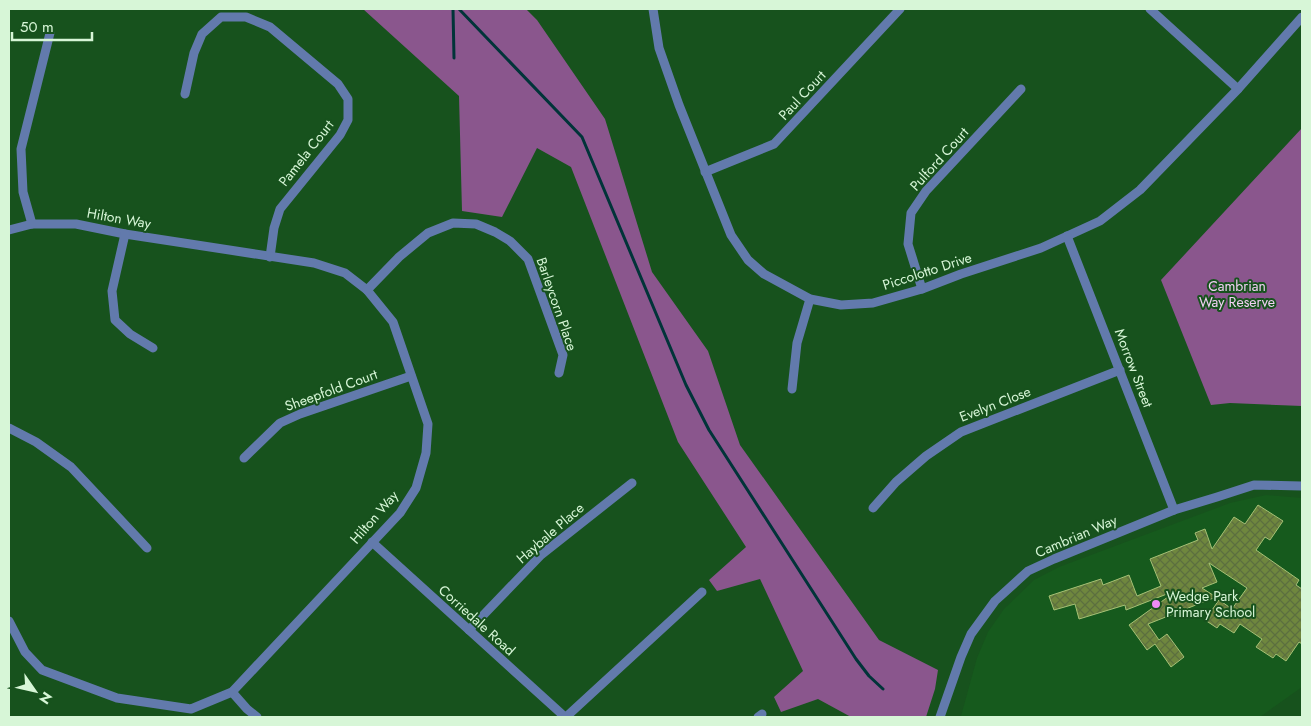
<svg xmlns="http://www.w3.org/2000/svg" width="1311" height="726" viewBox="0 0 1311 726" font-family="Jost,sans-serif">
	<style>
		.built { fill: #165a1d }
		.green { fill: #8a568d }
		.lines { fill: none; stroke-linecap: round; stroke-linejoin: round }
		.stream { stroke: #013439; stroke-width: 3 }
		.building { fill: url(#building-cross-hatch); stroke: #a6c176 }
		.street { stroke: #627aac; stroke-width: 9 }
		.poi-dot { fill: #ef8bf6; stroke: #17521d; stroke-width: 2 }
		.labels { text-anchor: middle; stroke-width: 4; stroke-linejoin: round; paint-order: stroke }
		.street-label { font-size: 14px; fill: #d7f6d7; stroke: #17521d }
		.park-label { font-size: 14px; fill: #f3d0f5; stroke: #17521d }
		.poi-label { font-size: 14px; fill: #d7f6d7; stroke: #17521d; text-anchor: start }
	</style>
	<defs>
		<pattern id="building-cross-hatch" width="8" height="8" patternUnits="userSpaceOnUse" patternTransform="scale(1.25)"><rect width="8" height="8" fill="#6f873e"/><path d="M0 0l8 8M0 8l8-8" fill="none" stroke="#5c6f3f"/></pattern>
	</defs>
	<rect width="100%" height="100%" fill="#17521d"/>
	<path class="built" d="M 1266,495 L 1302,498 L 1302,687 L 1260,717 L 961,716 L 977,658 L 988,632 L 1004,609 L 1034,580 L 1059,567 L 1230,503 Z"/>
	<g class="green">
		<path d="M 363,9 L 526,9 L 537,20 L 605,119 L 652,272 L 708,351 L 740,445 L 879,640 L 938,670 L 935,689 L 926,717 L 851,717 L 818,699 L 781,712 L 774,697 L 803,671 L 760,579 L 717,591 L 709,580 L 746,547 L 678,442 L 571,167 L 537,148 L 502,217 L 462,211 L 459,96 Z"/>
		<path d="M 1302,128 L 1302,406 L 1230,403 L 1211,405 L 1161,280 Z"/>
	</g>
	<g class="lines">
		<g class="stream">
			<path d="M 453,9 L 454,58"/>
			<path d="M 459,9 L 582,137 L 686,385 L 709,430 L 856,659 L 869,676 L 883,689"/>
		</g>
	</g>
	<path class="building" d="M 1258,505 L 1283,521 L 1270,540 L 1265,537 L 1256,550 L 1299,580 L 1296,585 L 1302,589 L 1302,644 L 1299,642 L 1286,661 L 1276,654 L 1273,658 L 1256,647 L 1262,639 L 1240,624 L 1234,633 L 1220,624 L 1217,628 L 1205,620 L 1219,600 L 1232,609 L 1247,588 L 1209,563 L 1217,582 L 1202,588 L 1216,597 L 1148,624 L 1159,640 L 1167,634 L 1184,657 L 1171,667 L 1155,644 L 1147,650 L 1129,625 L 1172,594 L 1172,592 L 1126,610 L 1125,605 L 1079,619 L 1075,604 L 1054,610 L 1049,596 L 1101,579 L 1103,585 L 1129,575 L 1137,596 L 1161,586 L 1150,559 L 1198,540 L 1195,533 L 1205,529 L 1212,549 L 1234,517 L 1245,524 Z"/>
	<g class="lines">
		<g class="street">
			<path d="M 653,9 L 659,48 L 679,105 L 731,235 L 748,260 L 764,274 L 810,299 L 841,305 L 873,303 L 922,289 L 961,274 L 1041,248 L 1100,221 L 1140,190 L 1238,89 L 1302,17"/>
			<path d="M 1150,9 L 1238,89"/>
			<path d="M 185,94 L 194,53 L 202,34 L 221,17 L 246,17 L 270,27 L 338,84 L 348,99 L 348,120 L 340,135 L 280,209 L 274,228 L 270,257"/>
			<path d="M 705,172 L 774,144 L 900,9"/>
			<path d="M 32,224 L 23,192 L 21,149 L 50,33"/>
			<path d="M 9,230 L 32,224 L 76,224 L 125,234 L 314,263 L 345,273 L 367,290 L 393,322 L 428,424 L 426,453 L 416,488 L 400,513 L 232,692 L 191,709 L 117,698 L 42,670 L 25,652 L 9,621"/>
			<path d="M 125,234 L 112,291 L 115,320 L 130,334 L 153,348"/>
			<path d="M 1067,236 L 1174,510"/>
			<path d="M 922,289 L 908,244 L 911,213 L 926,191 L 1021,89"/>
			<path d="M 367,290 L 399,257 L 428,233 L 453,223 L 476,224 L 495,232 L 510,241 L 528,259 L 563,355 L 559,373"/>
			<path d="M 792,389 L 797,343 L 810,299"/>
			<path d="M 9,428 L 36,442 L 71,467 L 147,548"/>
			<path d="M 244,458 L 280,423 L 300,414 L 411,376"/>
			<path d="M 873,508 L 896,482 L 926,456 L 961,432 L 1120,370"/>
			<path d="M 372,542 L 565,717"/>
			<path d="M 469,630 L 541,555 L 632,483"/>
			<path d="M 232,692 L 247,709 L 257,717"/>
			<path d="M 566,717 L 702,592"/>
			<path d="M 758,717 L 762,714"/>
			<path d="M 940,717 L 961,657 L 971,634 L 995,601 L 1028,571 L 1054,559 L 1174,510 L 1217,497 L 1254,485 L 1302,486"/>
		</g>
	</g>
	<circle class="poi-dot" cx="1156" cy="604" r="5"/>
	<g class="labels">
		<g class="street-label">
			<text transform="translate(802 95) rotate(-47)" y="5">Paul Court</text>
			<text transform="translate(306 153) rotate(-52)" y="5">Pamela Court</text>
			<text transform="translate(939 159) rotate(-48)" y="5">Pulford Court</text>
			<text transform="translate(119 218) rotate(10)" y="5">Hilton Way</text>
			<text transform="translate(927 271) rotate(-18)" y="5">Piccolotto Drive</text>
			<text transform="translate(557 304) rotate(71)" y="5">Barleycorn Place</text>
			<text transform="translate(1134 368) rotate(69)" y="5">Morrow Street</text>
			<text transform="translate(331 390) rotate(-20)" y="5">Sheepfold Court</text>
			<text transform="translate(995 404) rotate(-21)" y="5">Evelyn Close</text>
			<text transform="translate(374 517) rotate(-49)" y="5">Hilton Way</text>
			<text transform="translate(550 533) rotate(-41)" y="5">Haybale Place</text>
			<text transform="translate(1076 536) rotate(-23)" y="5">Cambrian Way</text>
			<text transform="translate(477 620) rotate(42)" y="5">Corriedale Road</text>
		</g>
		<g class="park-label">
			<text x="1237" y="291">Cambrian<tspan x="1237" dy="16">Way Reserve</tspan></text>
		</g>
		<g class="poi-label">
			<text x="1166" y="601">Wedge Park<tspan x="1166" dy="16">Primary School</tspan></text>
		</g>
	</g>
	<rect width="1311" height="726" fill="none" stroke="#d7f6d7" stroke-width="20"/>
	<g transform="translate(35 691) rotate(124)" stroke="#17521d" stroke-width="4" paint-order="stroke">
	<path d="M0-4L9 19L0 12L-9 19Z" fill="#d7f6d7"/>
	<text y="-8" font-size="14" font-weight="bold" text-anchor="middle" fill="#d7f6d7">N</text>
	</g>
	<path d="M12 32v8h80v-8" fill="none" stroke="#d7f6d7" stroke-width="2.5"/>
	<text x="20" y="32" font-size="15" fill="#d7f6d7" stroke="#17521d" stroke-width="4" paint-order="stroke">50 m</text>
</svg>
